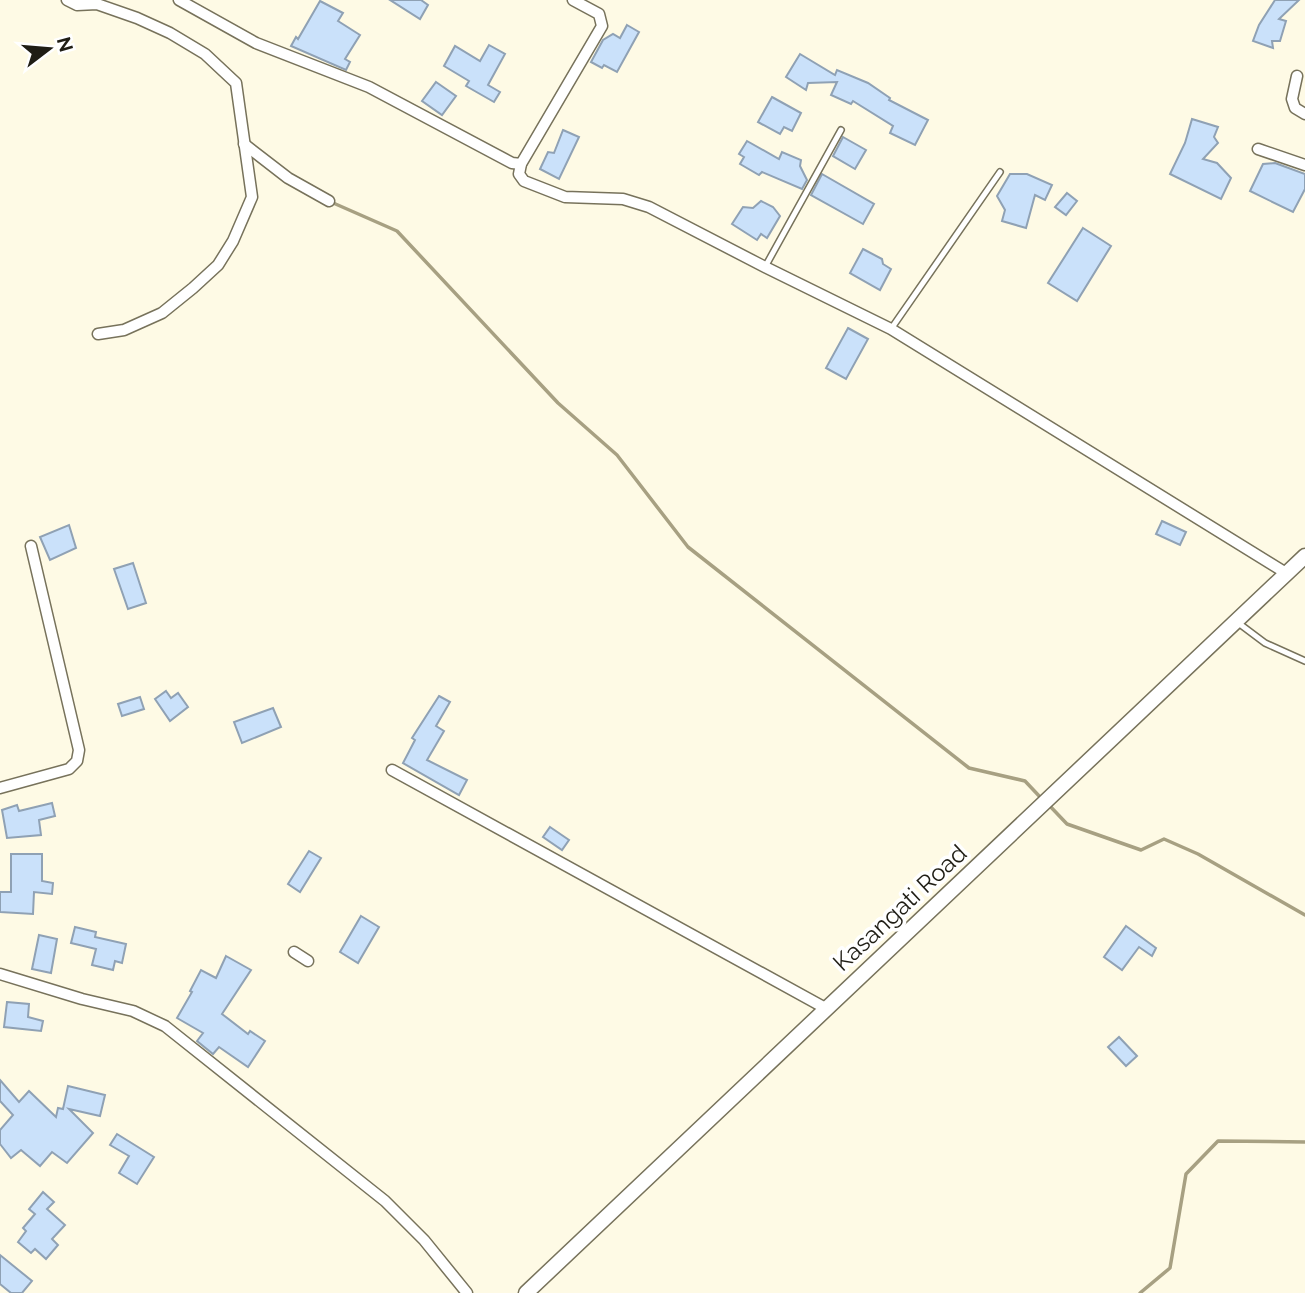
<svg xmlns="http://www.w3.org/2000/svg" width="1305" height="1293" viewBox="0 0 1305 1293" font-family="Raleway,sans-serif">
	<style>
		.lines { fill: none; stroke-linecap: round; stroke-linejoin: round }
		.stream { stroke: #a7a082; stroke-width: 3.5 }
		.building { fill: #cae1fa; stroke: #8fa1b4; stroke-width: 2 }
		.service-casing { stroke: #77725b; stroke-width: 8 }
		.minor-casing { stroke: #77725b; stroke-width: 13 }
		.tertiary-casing { stroke: #77725b; stroke-width: 17 }
		.service { stroke: #fff; stroke-width: 5 }
		.minor { stroke: #fff; stroke-width: 10 }
		.tertiary { stroke: #fff; stroke-width: 14 }
		.labels { text-anchor: middle; stroke-width: 7; stroke-linejoin: round; paint-order: stroke }
		.street-label { font-size: 24px; fill: #1f1d14; stroke: #fff }
	</style>
	<rect width="100%" height="100%" fill="#fefae5"/>
	<g class="lines">
		<g class="stream">
			<path d="M 331,202 L 397,231 L 558,403 L 617,455 L 688,547 L 969,768 L 1025,781 L 1041,798"/>
			<path d="M 1047,803 L 1067,824 L 1141,850 L 1164,839 L 1198,854 L 1305,915"/>
			<path d="M 1140,1293 L 1170,1268 L 1186,1174 L 1218,1141 L 1305,1142"/>
		</g>
	</g>
	<g class="building">
		<path d="M 390,0 L 421,0 L 428,5 L 420,19 Z"/>
		<path d="M 1275,0 L 1299,0 L 1279,19 L 1286,21 L 1280,41 L 1272,41 L 1273,48 L 1253,41 L 1259,25 Z"/>
		<path d="M 320,1 L 343,13 L 338,21 L 360,35 L 345,59 L 350,62 L 346,70 L 291,46 L 296,37 L 298,39 Z"/>
		<path d="M 627,25 L 639,32 L 617,72 L 604,65 L 602,68 L 591,62 L 603,40 L 613,34 L 620,38 Z"/>
		<path d="M 489,45 L 505,54 L 488,85 L 500,92 L 494,102 L 466,86 L 469,81 L 444,66 L 455,46 L 480,61 Z"/>
		<path d="M 800,54 L 835,75 L 837,70 L 868,83 L 890,98 L 889,100 L 928,120 L 915,145 L 890,133 L 893,126 L 853,101 L 851,104 L 831,95 L 837,82 L 808,83 L 806,90 L 786,77 Z"/>
		<path d="M 436,82 L 456,96 L 442,115 L 422,101 Z"/>
		<path d="M 772,97 L 801,113 L 792,131 L 784,127 L 780,134 L 758,122 Z"/>
		<path d="M 1192,119 L 1218,127 L 1214,137 L 1218,143 L 1203,159 L 1217,163 L 1231,178 L 1221,199 L 1170,174 L 1185,143 Z"/>
		<path d="M 563,130 L 579,137 L 559,179 L 540,169 L 548,152 L 554,153 Z"/>
		<path d="M 843,137 L 866,150 L 855,169 L 833,156 Z"/>
		<path d="M 747,141 L 779,159 L 782,152 L 801,160 L 800,166 L 807,180 L 802,189 L 762,172 L 759,175 L 740,164 L 744,157 L 739,154 Z"/>
		<path d="M 1275,163 L 1305,174 L 1305,189 L 1293,212 L 1250,191 L 1263,164 Z"/>
		<path d="M 822,174 L 874,204 L 863,224 L 811,195 Z"/>
		<path d="M 1010,174 L 1027,174 L 1052,185 L 1045,200 L 1035,195 L 1026,228 L 1002,221 L 1005,210 L 997,196 Z"/>
		<path d="M 1067,193 L 1077,201 L 1066,215 L 1055,207 Z"/>
		<path d="M 761,201 L 773,207 L 780,216 L 767,238 L 761,234 L 757,240 L 732,224 L 743,207 L 753,208 Z"/>
		<path d="M 1083,228 L 1111,246 L 1077,301 L 1048,283 Z"/>
		<path d="M 863,249 L 882,259 L 883,264 L 891,269 L 880,290 L 850,273 Z"/>
		<path d="M 848,328 L 868,339 L 846,379 L 826,368 Z"/>
		<path d="M 1162,521 L 1186,532 L 1180,545 L 1156,534 Z"/>
		<path d="M 69,525 L 76,548 L 50,560 L 40,537 Z"/>
		<path d="M 133,563 L 146,603 L 128,609 L 114,569 Z"/>
		<path d="M 166,691 L 171,698 L 178,693 L 188,707 L 170,721 L 155,699 Z"/>
		<path d="M 439,696 L 450,702 L 436,726 L 444,731 L 427,760 L 467,780 L 459,795 L 403,763 L 415,740 L 412,738 Z"/>
		<path d="M 140,697 L 144,709 L 122,716 L 118,704 Z"/>
		<path d="M 273,708 L 281,727 L 242,743 L 234,722 Z"/>
		<path d="M 52,803 L 55,816 L 39,820 L 41,835 L 7,838 L 2,810 L 17,805 L 19,811 Z"/>
		<path d="M 550,827 L 569,840 L 562,850 L 543,837 Z"/>
		<path d="M 309,851 L 321,858 L 300,892 L 288,884 Z"/>
		<path d="M 11,854 L 42,854 L 42,881 L 53,883 L 52,894 L 34,892 L 33,914 L 0,912 L 0,892 L 11,892 Z"/>
		<path d="M 361,916 L 379,927 L 358,963 L 340,952 Z"/>
		<path d="M 1126,926 L 1156,948 L 1152,956 L 1139,947 L 1122,970 L 1104,957 Z"/>
		<path d="M 75,927 L 96,932 L 95,937 L 126,944 L 122,963 L 115,961 L 113,970 L 92,965 L 96,949 L 71,943 Z"/>
		<path d="M 39,935 L 57,939 L 51,973 L 32,969 Z"/>
		<path d="M 226,956 L 251,970 L 222,1014 L 248,1034 L 250,1031 L 265,1041 L 248,1067 L 219,1047 L 213,1054 L 197,1041 L 203,1033 L 177,1018 L 192,992 L 190,991 L 201,970 L 216,978 Z"/>
		<path d="M 7,1002 L 29,1004 L 28,1017 L 43,1021 L 41,1031 L 4,1027 Z"/>
		<path d="M 1119,1037 L 1137,1056 L 1126,1066 L 1108,1047 Z"/>
		<path d="M 0,1080 L 19,1102 L 29,1091 L 56,1117 L 58,1108 L 63,1109 L 68,1086 L 105,1095 L 100,1116 L 69,1109 L 93,1133 L 67,1163 L 52,1152 L 40,1166 L 21,1150 L 11,1158 L 0,1144 L 0,1130 L 13,1115 L 0,1101 Z"/>
		<path d="M 117,1134 L 154,1157 L 137,1184 L 119,1173 L 129,1156 L 110,1145 Z"/>
		<path d="M 43,1192 L 54,1202 L 47,1209 L 65,1225 L 52,1239 L 58,1245 L 46,1259 L 35,1249 L 31,1253 L 18,1242 L 26,1231 L 23,1228 L 35,1214 L 29,1209 Z"/>
		<path d="M 0,1255 L 32,1281 L 22,1293 L 11,1293 L 0,1284 Z"/>
	</g>
	<g class="lines">
		<defs>
			<g id="service">
				<path d="M 765,267 L 841,130"/>
				<path d="M 891,329 L 1000,172"/>
				<path d="M 1237,622 L 1265,643 L 1305,661"/>
			</g>
			<g id="minor">
				<path d="M 67,0 L 77,5 L 97,4 L 137,18 L 170,33 L 205,54 L 236,83 L 252,197 L 233,241 L 218,265 L 193,288 L 162,313 L 124,330 L 98,334"/>
				<path d="M 179,0 L 256,43 L 369,87 L 512,163 L 521,164"/>
				<path d="M 573,0 L 599,14 L 602,26 L 521,164 L 519,174 L 524,181 L 565,197 L 623,199 L 649,207 L 765,267 L 891,329 L 1286,573"/>
				<path d="M 1297,76 L 1292,99 L 1295,108 L 1305,114"/>
				<path d="M 244,144 L 288,178 L 329,201"/>
				<path d="M 1258,149 L 1305,165"/>
				<path d="M 392,770 L 827,1009"/>
				<path d="M 0,788 L 69,769 L 77,761 L 79,750 L 31,546"/>
				<path d="M 294,952 L 308,961"/>
				<path d="M 0,974 L 82,999 L 133,1011 L 165,1026 L 385,1201 L 424,1240 L 467,1293"/>
			</g>
			<path id="tertiary" d="M 526,1293 L 1305,556"/>
		</defs>
		<use href="#service" class="service-casing"/>
		<use href="#minor" class="minor-casing"/>
		<use href="#tertiary" class="tertiary-casing"/>
		<use href="#service" class="service"/>
		<use href="#minor" class="minor"/>
		<use href="#tertiary" class="tertiary"/>
	</g>
	<g class="labels">
		<g class="street-label">
			<text transform="translate(900 908) rotate(-43)" y="8">Kasangati Road</text>
		</g>
	</g>
	<g transform="translate(49 49) rotate(74)" stroke="#ffffff" stroke-width="5" paint-order="stroke">
	<path d="M0-5L12 26L0 18L-12 26Z" fill="#1f1d14"/>
	<text y="-10" font-size="19" font-weight="bold" text-anchor="middle" fill="#1f1d14">N</text>
	</g>
</svg>
